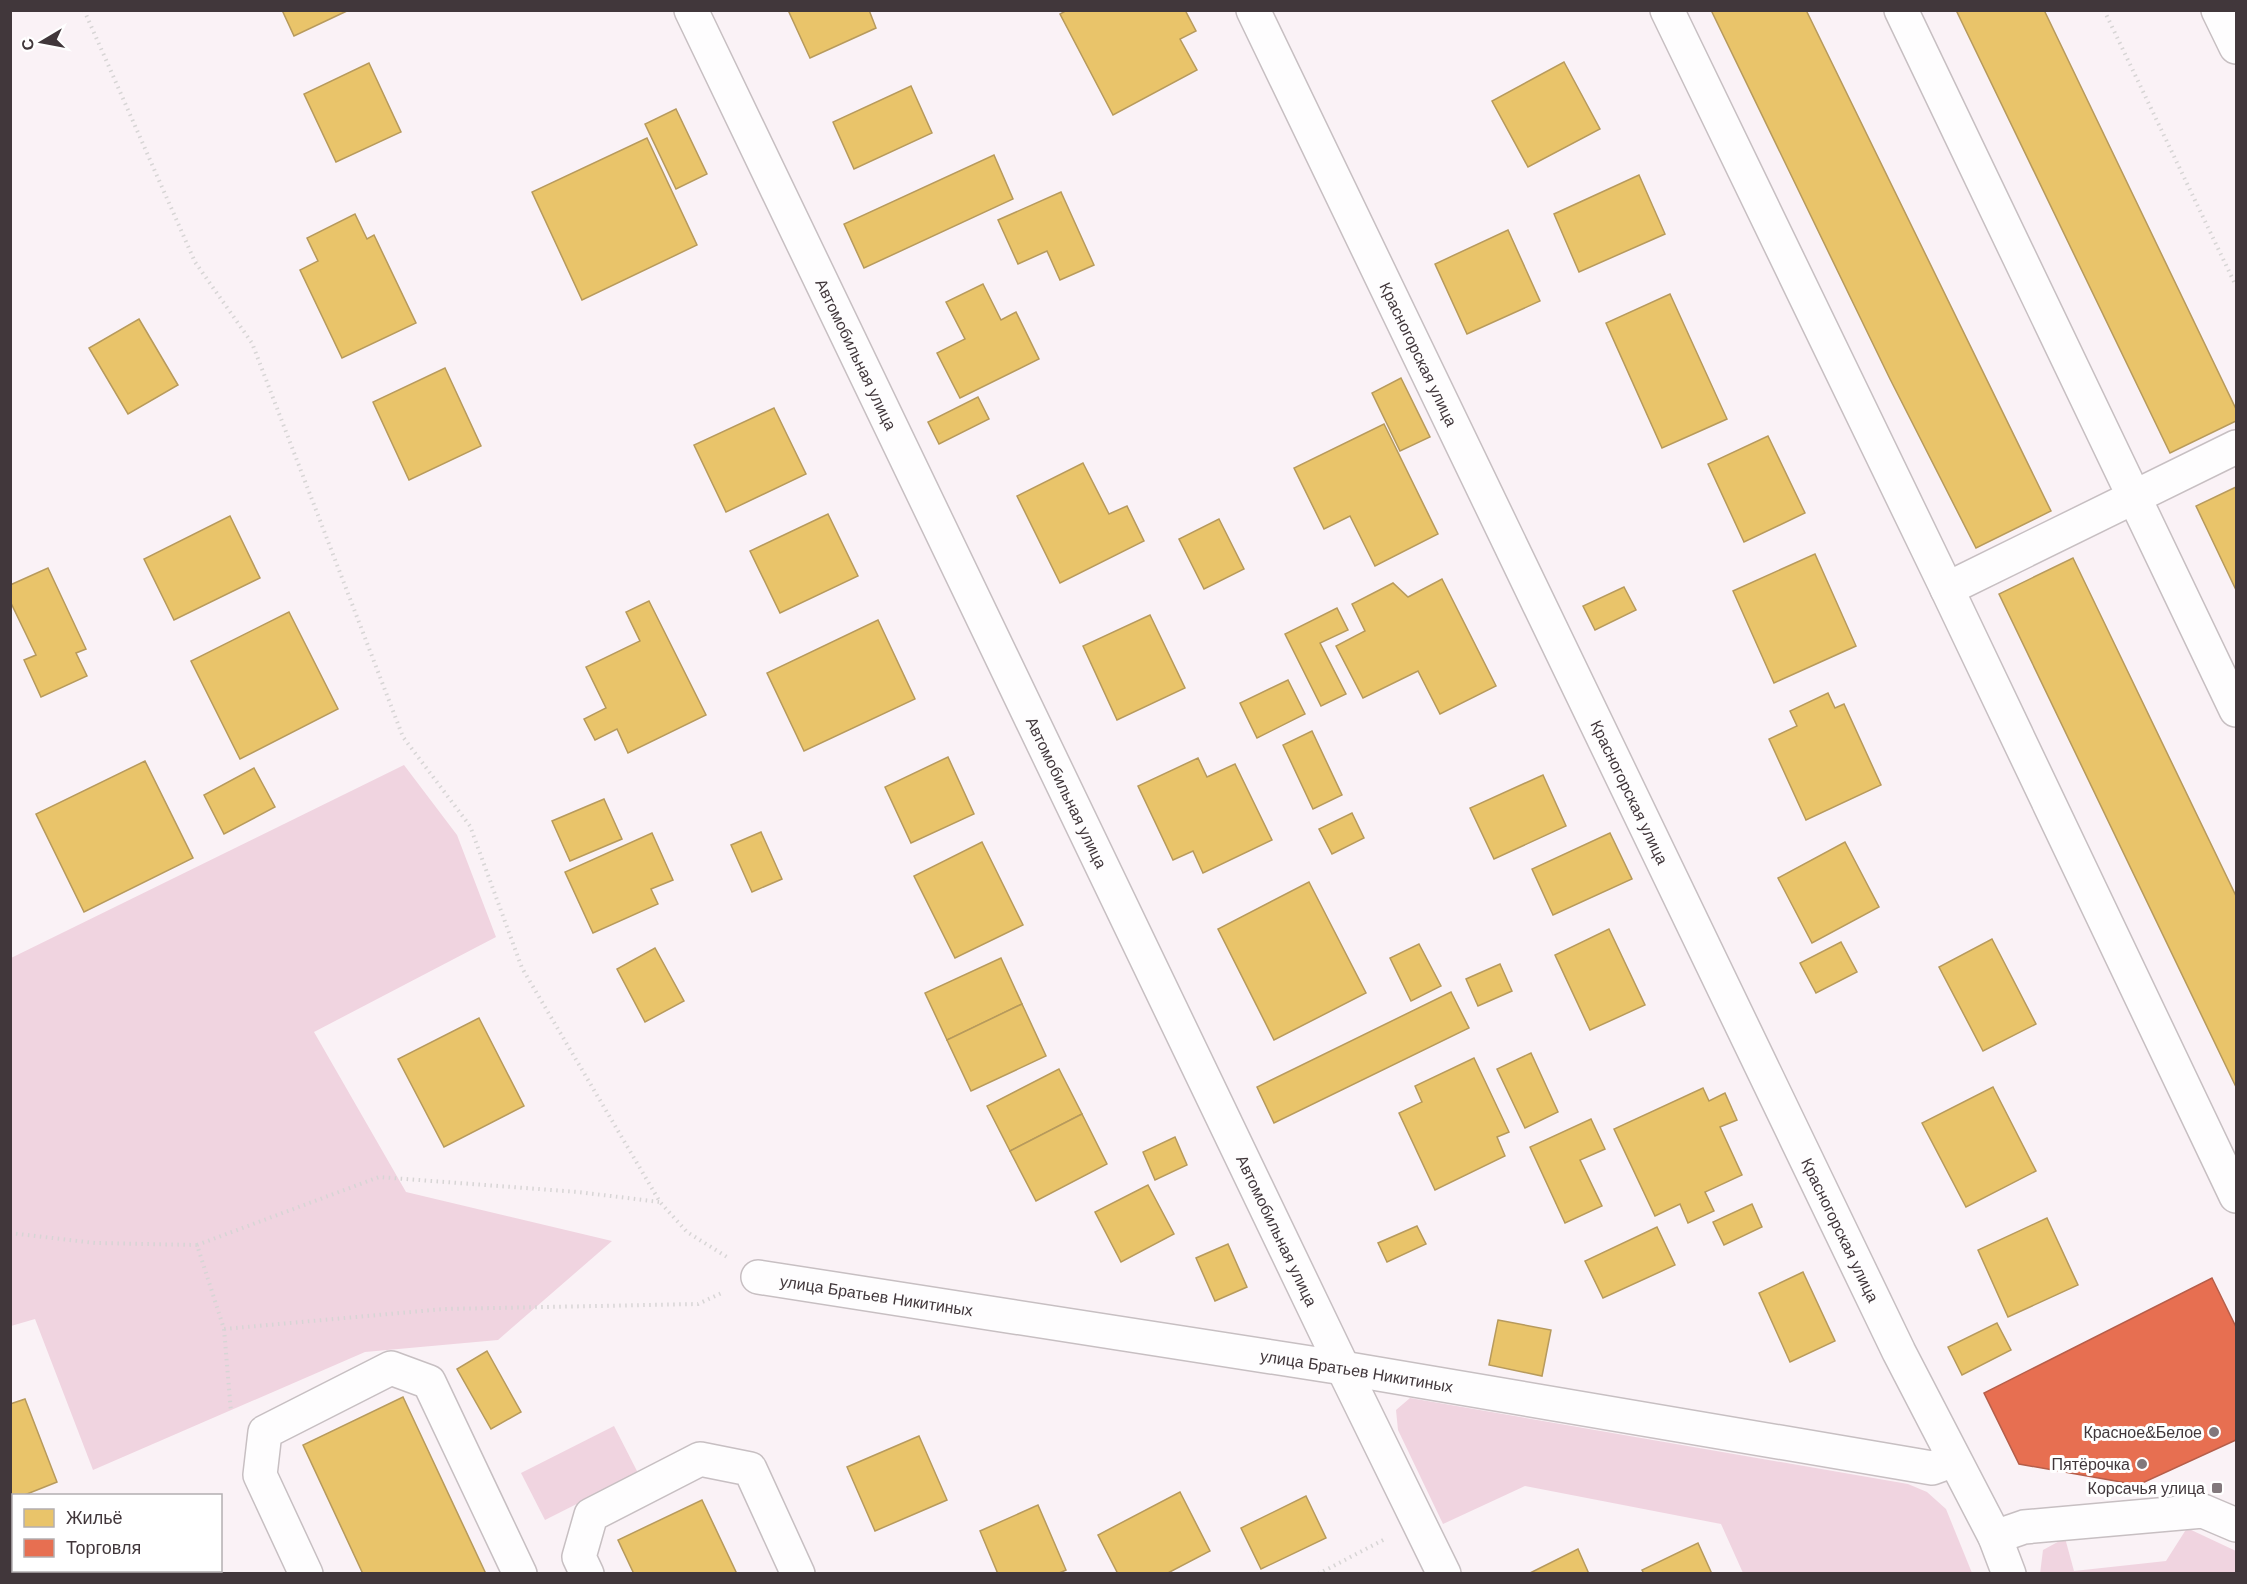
<svg xmlns="http://www.w3.org/2000/svg" width="2247" height="1584" viewBox="0 0 2247 1584" font-family="Helvetica,sans-serif">
	<style>
		.green { fill: #f0d4e0 }
		.homes { fill: #e9c46a; stroke: #b79a5c; stroke-width: 1.5 }
		.shops { fill: #e76f51; stroke: #b55e4a; stroke-width: 1.5 }
		.lines { fill: none; stroke-linecap: round; stroke-linejoin: round }
		.minor-casing { stroke: #c7bfc2; stroke-width: 36 }
		.path { stroke: #d7d5d5; stroke-width: 4; stroke-dasharray: 1.5 4.5; stroke-linecap: butt }
		.minor { stroke: #fefdfe; stroke-width: 33 }
		.poi-dot { fill: #82787c; stroke: #fff; stroke-width: 2 }
		.labels { text-anchor: middle; stroke-width: 6; stroke-linejoin: round; paint-order: stroke }
		.street-label { font-size: 16px; fill: #41373b; stroke: #fff }
		.poi-label { font-size: 16px; fill: #41373b; stroke: #fff; text-anchor: end }
	</style>
	<rect width="100%" height="100%" fill="#faf2f6"/>
	<g class="green">
		<path d="M 404,765 L 457,835 L 496,937 L 314,1032 L 406,1192 L 612,1241 L 498,1340 L 365,1352 L 93,1470 L 35,1319 L 11,1326 L 11,958 Z"/>
		<path d="M 1410,1398 L 1908,1484 L 1927,1492 L 1946,1509 L 1972,1573 L 1743,1573 L 1721,1524 L 1525,1486 L 1443,1524 L 1398,1430 L 1396,1410 Z"/>
		<path d="M 614,1426 L 638,1473 L 545,1520 L 521,1473 Z"/>
		<path d="M 2187,1528 L 2236,1551 L 2236,1573 L 2040,1574 L 2043,1550 L 2065,1538 L 2074,1571 L 2166,1561 Z"/>
		<path d="M 50,1571 L 197,1570 L 199,1573 L 11,1573 Z"/>
	</g>
	<g class="homes">
		<path d="M 282,10 L 349,10 L 294,36 Z"/>
		<path d="M 788,10 L 869,10 L 876,28 L 810,58 Z"/>
		<path d="M 1067,10 L 1185,10 L 1196,31 L 1180,39 L 1197,70 L 1113,115 L 1060,14 Z"/>
		<path d="M 1711,10 L 1806,10 L 2051,511 L 1976,548 L 1890,379 Z"/>
		<path d="M 1956,10 L 2044,10 L 2236,409 L 2236,421 L 2170,453 Z"/>
		<path d="M 1564,62 L 1600,129 L 1528,167 L 1492,101 Z"/>
		<path d="M 369,63 L 401,132 L 336,162 L 304,94 Z"/>
		<path d="M 911,86 L 932,133 L 854,169 L 833,122 Z"/>
		<path d="M 676,109 L 707,174 L 676,189 L 645,124 Z"/>
		<path d="M 647,138 L 697,245 L 582,300 L 532,192 Z"/>
		<path d="M 994,155 L 1013,199 L 864,268 L 844,224 Z"/>
		<path d="M 1639,175 L 1665,234 L 1579,272 L 1554,214 Z"/>
		<path d="M 1061,192 L 1094,265 L 1060,280 L 1047,251 L 1018,264 L 998,220 Z"/>
		<path d="M 355,214 L 367,239 L 374,235 L 416,323 L 342,358 L 300,270 L 318,261 L 307,238 Z"/>
		<path d="M 1508,230 L 1540,301 L 1467,334 L 1435,264 Z"/>
		<path d="M 983,284 L 1001,320 L 1016,312 L 1039,359 L 960,398 L 937,353 L 965,339 L 946,302 Z"/>
		<path d="M 1670,294 L 1727,419 L 1662,448 L 1606,323 Z"/>
		<path d="M 139,319 L 178,385 L 128,414 L 89,348 Z"/>
		<path d="M 445,368 L 481,446 L 409,480 L 373,402 Z"/>
		<path d="M 1401,378 L 1430,437 L 1400,451 L 1372,393 Z"/>
		<path d="M 978,397 L 989,419 L 939,444 L 928,422 Z"/>
		<path d="M 774,408 L 806,474 L 726,512 L 694,445 Z"/>
		<path d="M 1384,424 L 1438,534 L 1375,566 L 1350,516 L 1324,529 L 1294,468 Z"/>
		<path d="M 1768,436 L 1805,513 L 1744,542 L 1708,464 Z"/>
		<path d="M 1083,463 L 1109,514 L 1127,506 L 1144,541 L 1060,583 L 1017,496 Z"/>
		<path d="M 2236,487 L 2236,590 L 2196,506 Z"/>
		<path d="M 828,514 L 858,576 L 780,613 L 750,551 Z"/>
		<path d="M 230,516 L 260,578 L 174,620 L 144,559 Z"/>
		<path d="M 1219,519 L 1244,569 L 1204,589 L 1179,539 Z"/>
		<path d="M 1815,554 L 1856,646 L 1774,683 L 1733,591 Z"/>
		<path d="M 2073,558 L 2236,896 L 2236,1087 L 1999,594 Z"/>
		<path d="M 48,568 L 86,649 L 76,653 L 87,676 L 41,697 L 24,660 L 36,655 L 10,601 L 10,585 Z"/>
		<path d="M 1442,579 L 1496,686 L 1440,714 L 1418,671 L 1363,698 L 1336,646 L 1365,631 L 1352,604 L 1393,583 L 1408,597 Z"/>
		<path d="M 1624,587 L 1636,610 L 1595,630 L 1583,606 Z"/>
		<path d="M 649,601 L 706,715 L 628,753 L 617,729 L 595,740 L 584,719 L 606,708 L 586,667 L 640,641 L 626,612 Z"/>
		<path d="M 1337,608 L 1348,630 L 1320,643 L 1346,694 L 1321,706 L 1285,634 Z"/>
		<path d="M 289,612 L 338,709 L 240,759 L 191,661 Z"/>
		<path d="M 1150,615 L 1185,688 L 1117,720 L 1083,646 Z"/>
		<path d="M 878,620 L 915,699 L 804,751 L 767,673 Z"/>
		<path d="M 1288,680 L 1305,714 L 1257,738 L 1240,703 Z"/>
		<path d="M 1828,693 L 1835,708 L 1844,704 L 1881,785 L 1806,820 L 1769,739 L 1797,726 L 1790,711 Z"/>
		<path d="M 1312,731 L 1342,795 L 1313,809 L 1283,745 Z"/>
		<path d="M 948,757 L 974,814 L 911,843 L 885,787 Z"/>
		<path d="M 1198,758 L 1207,777 L 1235,764 L 1272,840 L 1203,873 L 1193,851 L 1173,860 L 1138,786 Z"/>
		<path d="M 145,761 L 193,858 L 84,912 L 36,814 Z"/>
		<path d="M 254,768 L 275,807 L 224,834 L 204,795 Z"/>
		<path d="M 1543,775 L 1566,826 L 1494,859 L 1470,808 Z"/>
		<path d="M 604,799 L 622,839 L 570,861 L 552,821 Z"/>
		<path d="M 1352,813 L 1364,838 L 1332,854 L 1319,829 Z"/>
		<path d="M 761,832 L 782,879 L 752,892 L 731,845 Z"/>
		<path d="M 652,833 L 673,880 L 651,889 L 658,904 L 593,933 L 565,872 Z"/>
		<path d="M 1610,833 L 1632,879 L 1553,915 L 1532,869 Z"/>
		<path d="M 982,842 L 1023,925 L 955,958 L 914,876 Z"/>
		<path d="M 1845,842 L 1879,907 L 1812,943 L 1778,878 Z"/>
		<path d="M 1309,882 L 1366,993 L 1274,1040 L 1218,929 Z"/>
		<path d="M 1609,929 L 1645,1005 L 1590,1030 L 1555,955 Z"/>
		<path d="M 1992,939 L 2036,1024 L 1983,1051 L 1939,967 Z"/>
		<path d="M 1841,942 L 1857,972 L 1816,993 L 1800,963 Z"/>
		<path d="M 1419,944 L 1441,986 L 1411,1001 L 1390,958 Z"/>
		<path d="M 655,948 L 684,1001 L 645,1022 L 617,969 Z"/>
		<path d="M 1001,958 L 1022,1004 L 947,1040 L 925,993 Z"/>
		<path d="M 1500,964 L 1512,991 L 1478,1006 L 1466,979 Z"/>
		<path d="M 1451,992 L 1469,1028 L 1274,1123 L 1257,1087 Z"/>
		<path d="M 1022,1004 L 1046,1056 L 971,1091 L 947,1040 Z"/>
		<path d="M 479,1018 L 524,1106 L 444,1147 L 398,1059 Z"/>
		<path d="M 1531,1053 L 1558,1112 L 1525,1128 L 1497,1069 Z"/>
		<path d="M 1474,1058 L 1509,1132 L 1497,1137 L 1505,1156 L 1435,1190 L 1399,1113 L 1422,1102 L 1415,1086 Z"/>
		<path d="M 1059,1069 L 1082,1114 L 1010,1151 L 987,1106 Z"/>
		<path d="M 1993,1087 L 2036,1171 L 1966,1207 L 1922,1123 Z"/>
		<path d="M 1703,1088 L 1709,1101 L 1725,1093 L 1737,1120 L 1720,1127 L 1742,1175 L 1705,1192 L 1714,1211 L 1688,1223 L 1680,1204 L 1655,1216 L 1614,1129 Z"/>
		<path d="M 1082,1114 L 1107,1164 L 1036,1201 L 1010,1151 Z"/>
		<path d="M 1591,1119 L 1605,1149 L 1580,1160 L 1602,1206 L 1565,1223 L 1530,1147 Z"/>
		<path d="M 1175,1137 L 1187,1165 L 1155,1180 L 1143,1152 Z"/>
		<path d="M 1148,1185 L 1174,1234 L 1121,1262 L 1095,1212 Z"/>
		<path d="M 1752,1204 L 1762,1227 L 1724,1245 L 1713,1222 Z"/>
		<path d="M 2047,1218 L 2078,1285 L 2008,1317 L 1978,1250 Z"/>
		<path d="M 1417,1226 L 1426,1244 L 1387,1262 L 1378,1243 Z"/>
		<path d="M 1657,1227 L 1675,1265 L 1603,1298 L 1585,1261 Z"/>
		<path d="M 1228,1244 L 1247,1287 L 1215,1301 L 1196,1258 Z"/>
		<path d="M 1803,1272 L 1835,1341 L 1790,1362 L 1759,1293 Z"/>
		<path d="M 1498,1320 L 1551,1330 L 1542,1376 L 1489,1365 Z"/>
		<path d="M 1997,1323 L 2011,1350 L 1962,1375 L 1948,1347 Z"/>
		<path d="M 487,1351 L 521,1412 L 491,1429 L 457,1369 Z"/>
		<path d="M 403,1397 L 486,1574 L 363,1574 L 303,1445 Z"/>
		<path d="M 25,1399 L 57,1482 L 22,1496 L 14,1496 L 14,1499 L 10,1500 L 10,1404 Z"/>
		<path d="M 919,1436 L 947,1500 L 875,1531 L 847,1467 Z"/>
		<path d="M 1180,1492 L 1210,1551 L 1166,1574 L 1118,1574 L 1098,1535 Z"/>
		<path d="M 1306,1496 L 1326,1538 L 1261,1569 L 1241,1528 Z"/>
		<path d="M 702,1500 L 737,1574 L 634,1574 L 618,1540 Z"/>
		<path d="M 1038,1505 L 1066,1570 L 1057,1574 L 998,1574 L 980,1531 Z"/>
		<path d="M 1698,1543 L 1712,1574 L 1644,1574 L 1642,1570 Z"/>
		<path d="M 1578,1549 L 1589,1574 L 1528,1574 Z"/>
	</g>
	<path class="shops" d="M 2212,1278 L 2236,1327 L 2236,1440 L 2138,1485 L 2019,1464 L 1984,1393 Z"/>
	<g class="lines">
		<defs>
			<g id="minor">
				<path id="s1" d="M 691,10 L 1343,1368 L 1444,1574"/>
				<path id="s2" d="M 1253,10 L 1899,1352 L 1995,1537 L 2009,1574"/>
				<path d="M 1667,10 L 1947,589 L 2236,1196"/>
				<path d="M 1901,10 L 2236,710"/>
				<path d="M 2218,10 L 2236,47"/>
				<path d="M 1947,589 L 2236,447"/>
				<path id="s3" d="M 758,1277 L 1343,1368 L 1932,1468 L 1954,1460"/>
				<path d="M 1995,1537 L 2024,1527 L 2203,1511 L 2236,1525"/>
				<path d="M 306,1574 L 260,1475 L 265,1432 L 391,1368 L 429,1382 L 520,1574"/>
				<path d="M 587,1574 L 579,1557 L 591,1515 L 700,1459 L 750,1469 L 798,1574"/>
			</g>
		</defs>
		<use href="#minor" class="minor-casing"/>
		<g class="path">
			<path d="M 84,10 L 195,262 L 252,343 L 403,737 L 470,826 L 522,968 L 660,1202 L 687,1232 L 727,1257"/>
			<path d="M 2104,10 L 2236,286"/>
			<path d="M 10,1233 L 95,1243 L 197,1245 L 224,1329 L 444,1309 L 698,1304 L 724,1292"/>
			<path d="M 197,1245 L 379,1177 L 578,1192 L 660,1202"/>
			<path d="M 224,1329 L 231,1412"/>
			<path d="M 1318,1574 L 1385,1539"/>
		</g>
		<use href="#minor" class="minor"/>
	</g>
	<g class="poi-dot">
		<circle cx="2214" cy="1432" r="6"/>
		<circle cx="2142" cy="1464" r="6"/>
		<rect x="2211" y="1482" width="12" height="12" rx="3"/>
	</g>
	<g class="labels">
		<g class="street-label">
			<text dy="6" stroke="none"><textPath href="#s1" startOffset="382">Автомобильная улица</textPath></text>
			<text dy="6" stroke="none"><textPath href="#s2" startOffset="382">Красногорская улица</textPath></text>
			<text dy="6" stroke="none"><textPath href="#s1" startOffset="868">Автомобильная улица</textPath></text>
			<text dy="6" stroke="none"><textPath href="#s2" startOffset="868">Красногорская улица</textPath></text>
			<text dy="6" stroke="none"><textPath href="#s1" startOffset="1354">Автомобильная улица</textPath></text>
			<text dy="6" stroke="none"><textPath href="#s2" startOffset="1354">Красногорская улица</textPath></text>
			<text dy="6" stroke="none"><textPath href="#s3" startOffset="120">улица Братьев Никитиных</textPath></text>
			<text dy="6" stroke="none"><textPath href="#s3" startOffset="606">улица Братьев Никитиных</textPath></text>
		</g>
		<g class="poi-label">
			<text x="2202" y="1438">Красное&amp;Белое</text>
			<text x="2130" y="1470">Пятёрочка</text>
			<text x="2205" y="1494">Корсачья улица</text>
		</g>
	</g>
	<rect width="2247" height="1584" fill="none" stroke="#41373b" stroke-width="24"/>
	<rect x="12" y="1494" width="210" height="78" fill="#ffffff" stroke="#b3afb1" stroke-width="1.5"/>
	<rect x="24" y="1509" width="30" height="18" fill="#e9c46a" stroke="#b3afb1" stroke-width="1.5"/>
	<text x="66" y="1524" font-size="18" fill="#41373b">Жильё</text>
	<rect x="24" y="1539" width="30" height="18" fill="#e76f51" stroke="#b3afb1" stroke-width="1.5"/>
	<text x="66" y="1554" font-size="18" fill="#41373b">Торговля</text>
	<g transform="translate(42 42) rotate(260)" stroke="#ffffff" stroke-width="4.5" paint-order="stroke">
	<path d="M0-4.5L10 22L0 15L-10 22Z" fill="#41373b"/>
	<text y="-9" font-size="16" font-weight="bold" text-anchor="middle" fill="#41373b">С</text>
	</g>
</svg>
